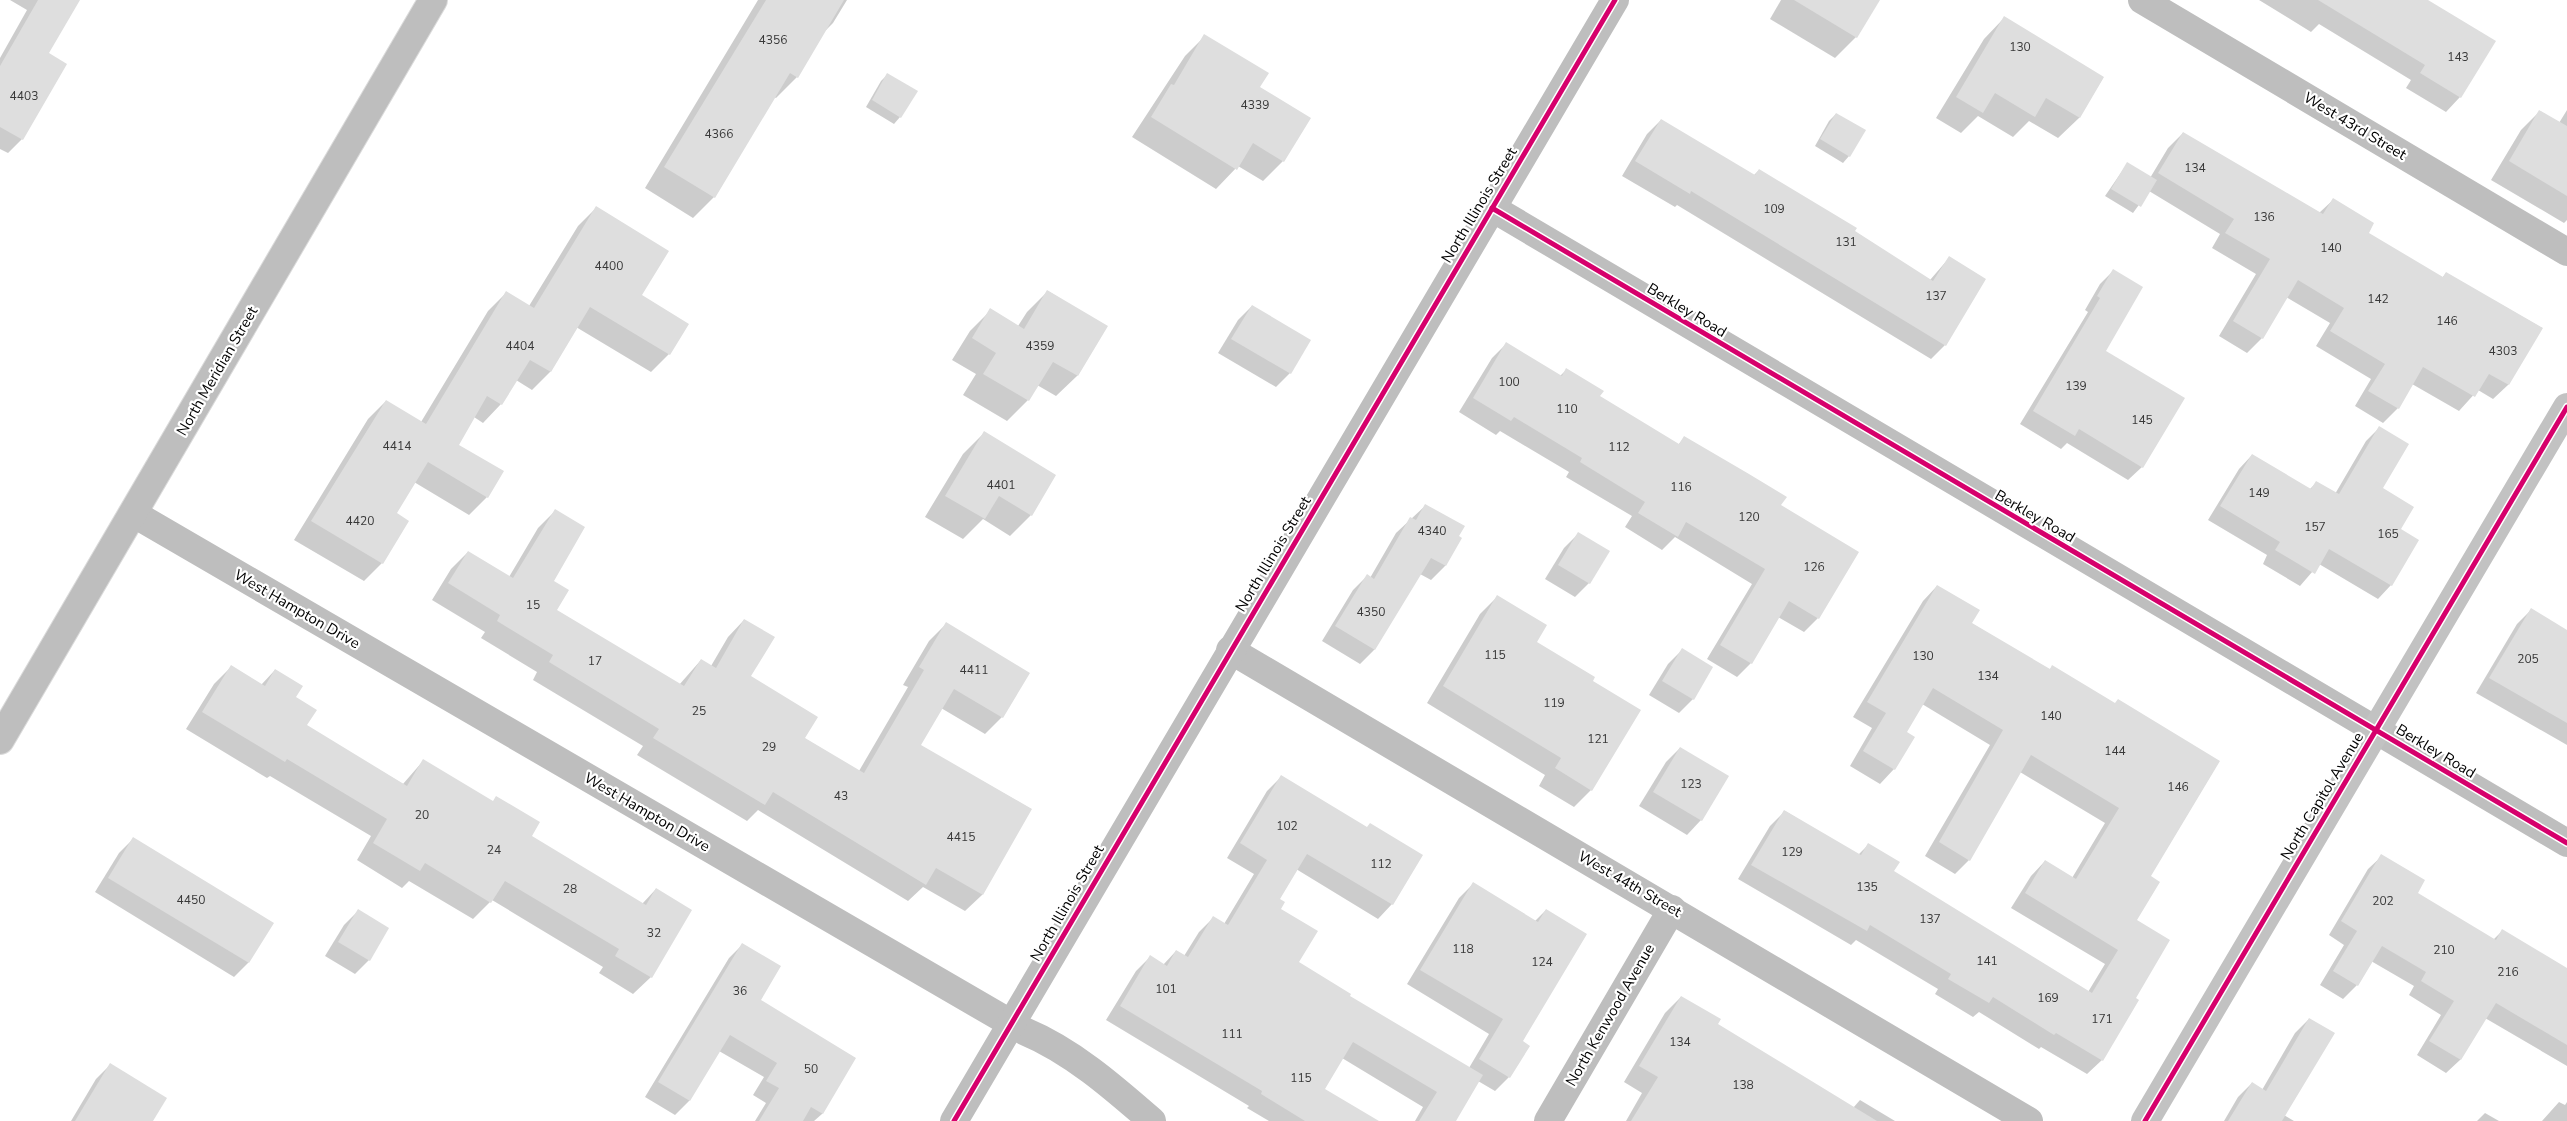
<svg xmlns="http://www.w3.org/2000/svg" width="2567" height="1121" viewBox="0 0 2567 1121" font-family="'Nunito Sans',sans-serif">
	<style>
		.shadow { fill: #0003 }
		.building { fill: #dedede }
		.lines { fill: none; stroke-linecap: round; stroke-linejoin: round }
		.primary-casing { stroke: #dbdbdb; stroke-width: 30 }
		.minor { stroke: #bebebe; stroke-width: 28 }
		.tertiary { stroke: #bebebe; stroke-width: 28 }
		.secondary { stroke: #c2c2c2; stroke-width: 28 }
		.primary { stroke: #bebebe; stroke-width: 28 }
		.cycleway-casing { stroke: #fff; stroke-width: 8 }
		.cycleway { stroke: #d6006c; stroke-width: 5 }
		.labels { text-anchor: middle; stroke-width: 4.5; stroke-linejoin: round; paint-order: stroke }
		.number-label { font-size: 12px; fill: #383838 }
		.street-label { font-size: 15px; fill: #000; stroke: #fff }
	</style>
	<rect width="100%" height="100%" fill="#fff"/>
	<g class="shadow">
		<path d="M 10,0 L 78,0 L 47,54 L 22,139 L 8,153 L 0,149 L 0,58 L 27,10 Z"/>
		<path d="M 758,0 L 847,0 L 833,23 L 823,33 L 797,77 L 776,98 L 774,97 L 714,197 L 693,218 L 645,188 Z"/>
		<path d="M 1781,0 L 1878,0 L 1856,37 L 1835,58 L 1770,19 Z"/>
		<path d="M 2259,0 L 2426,0 L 2460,97 L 2446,112 L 2406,88 L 2411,80 L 2319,24 L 2311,32 Z"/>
		<path d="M 2004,18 L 2103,78 L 2079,118 L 2058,138 L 2029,121 L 2013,137 L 1978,116 L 1961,133 L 1936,118 L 1984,39 Z"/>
		<path d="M 1205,36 L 1258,88 L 1283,161 L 1263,181 L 1238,166 L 1216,189 L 1132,137 L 1185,56 Z"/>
		<path d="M 887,75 L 900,117 L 894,124 L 866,107 L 881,81 Z"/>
		<path d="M 2567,110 L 2567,220 L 2564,223 L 2491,180 L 2521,130 L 2540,111 L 2559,123 Z"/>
		<path d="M 1836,114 L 1849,156 L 1843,163 L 1815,146 L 1829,121 Z"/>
		<path d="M 1661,120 L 1753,176 L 1759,170 L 1930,280 L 1949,258 L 1945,345 L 1931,359 L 1677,205 L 1675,207 L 1622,176 L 1647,134 Z"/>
		<path d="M 2183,133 L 2319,213 L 2333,200 L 2367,233 L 2442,278 L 2446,273 L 2542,328 L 2508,385 L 2493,399 L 2478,390 L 2459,411 L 2412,384 L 2398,408 L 2383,423 L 2355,406 L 2371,379 L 2316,346 L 2330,323 L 2286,297 L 2262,338 L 2247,353 L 2219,336 L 2256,274 L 2212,248 L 2220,234 L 2149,191 L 2133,213 L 2105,196 L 2127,164 L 2150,178 L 2168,148 Z"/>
		<path d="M 596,208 L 669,354 L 651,372 L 576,327 L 550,372 L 532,390 L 516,380 L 501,404 L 483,423 L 474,417 L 457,445 L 487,497 L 469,515 L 414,482 L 395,514 L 407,521 L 382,563 L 364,581 L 294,540 L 368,419 L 386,401 L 421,422 L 488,311 L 506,293 L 529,306 L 578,226 Z"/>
		<path d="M 2113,271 L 2104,351 L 2142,467 L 2128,480 L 2067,443 L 2061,449 L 2020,424 L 2088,312 L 2085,310 L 2100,284 Z"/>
		<path d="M 1048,291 L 1106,327 L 1077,376 L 1056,396 L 1037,385 L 1028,400 L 1007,421 L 963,395 L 976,374 L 952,360 L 970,331 L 991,310 L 1018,326 L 1027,312 Z"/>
		<path d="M 1252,306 L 1290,373 L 1276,387 L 1218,353 L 1238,320 Z"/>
		<path d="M 1506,344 L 1560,376 L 1566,370 L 1598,397 L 1678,445 L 1684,438 L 1780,506 L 1818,618 L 1804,632 L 1778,617 L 1751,663 L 1737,677 L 1707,659 L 1752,584 L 1675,537 L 1662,550 L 1625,527 L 1632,516 L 1566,477 L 1569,472 L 1500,431 L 1496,435 L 1459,412 L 1492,358 Z"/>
		<path d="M 2379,428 L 2381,489 L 2399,529 L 2391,585 L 2378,599 L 2319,564 L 2300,586 L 2263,564 L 2267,555 L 2208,520 L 2239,469 L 2252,455 L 2309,490 L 2317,482 L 2335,494 L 2366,441 Z"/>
		<path d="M 984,433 L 1031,515 L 1010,536 L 983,519 L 963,539 L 925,517 L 963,454 Z"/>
		<path d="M 1425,506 L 1460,538 L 1445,566 L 1431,580 L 1420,574 L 1374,650 L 1360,664 L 1322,641 L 1353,590 L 1367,576 L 1370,578 L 1396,533 Z"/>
		<path d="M 555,511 L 552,581 L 556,610 L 679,685 L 701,660 L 711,666 L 728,637 L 744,620 L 749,677 L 804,738 L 859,771 L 908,687 L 903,685 L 929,641 L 946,624 L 1002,717 L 985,734 L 941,708 L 919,745 L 1031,809 L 982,895 L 965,911 L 923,887 L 908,901 L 758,810 L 747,821 L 637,755 L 643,746 L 533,680 L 537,672 L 481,638 L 485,632 L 432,600 L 451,569 L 468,552 L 509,577 L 538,528 Z"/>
		<path d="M 1578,534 L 1589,583 L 1575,597 L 1545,579 L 1564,548 Z"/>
		<path d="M 1937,586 L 1971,623 L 2049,670 L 2052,667 L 2114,704 L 2150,877 L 2135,921 L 2134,998 L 2102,1060 L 2087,1074 L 2041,1047 L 2039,1049 L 1979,1012 L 1973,1017 L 1935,994 L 1938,989 L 1856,940 L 1851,945 L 1738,879 L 1770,826 L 1785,811 L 1858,855 L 1868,845 L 1893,872 L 2088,992 L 2105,964 L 2011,908 L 2031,876 L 2045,861 L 2072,878 L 2105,823 L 2020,772 L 1969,860 L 1955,874 L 1925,856 L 1990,745 L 1922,704 L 1905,733 L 1894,769 L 1880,784 L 1850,766 L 1872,728 L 1853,717 L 1923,601 Z"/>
		<path d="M 1497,597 L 1535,642 L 1591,681 L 1591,790 L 1574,807 L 1539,786 L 1545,775 L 1427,703 L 1480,614 Z"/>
		<path d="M 2531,610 L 2567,632 L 2567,745 L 2476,693 L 2517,624 Z"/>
		<path d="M 1682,650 L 1693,699 L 1679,713 L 1649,695 L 1668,664 Z"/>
		<path d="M 231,667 L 261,685 L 275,670 L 294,698 L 306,726 L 403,784 L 423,761 L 530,837 L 642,904 L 656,889 L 651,977 L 633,994 L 599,973 L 603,967 L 492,900 L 473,919 L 409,881 L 402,888 L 357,860 L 371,836 L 270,776 L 267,778 L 186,729 L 214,684 Z"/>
		<path d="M 1680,748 L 1727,777 L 1701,820 L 1687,835 L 1639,806 L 1666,762 Z"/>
		<path d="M 1281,777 L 1366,828 L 1421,855 L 1392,904 L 1378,919 L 1296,869 L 1278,899 L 1279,909 L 1297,963 L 1348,996 L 1469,1068 L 1489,1034 L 1407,984 L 1459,898 L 1473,884 L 1535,921 L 1546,910 L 1521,1042 L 1509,1077 L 1495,1091 L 1478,1081 L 1454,1121 L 1415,1121 L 1423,1107 L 1342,1058 L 1323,1089 L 1376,1121 L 1269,1121 L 1247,1108 L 1249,1106 L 1106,1020 L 1136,971 L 1150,957 L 1163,965 L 1176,951 L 1184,956 L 1199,932 L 1213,918 L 1224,924 L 1254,874 L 1227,858 L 1267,791 Z"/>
		<path d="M 133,839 L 272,923 L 248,963 L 234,977 L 95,892 L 119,853 Z"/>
		<path d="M 2382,856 L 2416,893 L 2493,940 L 2502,931 L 2567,979 L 2567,1066 L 2485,1018 L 2460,1060 L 2446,1073 L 2417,1055 L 2441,1015 L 2409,995 L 2414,986 L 2371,961 L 2357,985 L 2343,999 L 2320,985 L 2344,945 L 2329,935 L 2368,869 Z"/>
		<path d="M 358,911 L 369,960 L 355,974 L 325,956 L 344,925 Z"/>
		<path d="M 743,944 L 759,1001 L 855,1058 L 822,1114 L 814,1121 L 755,1121 L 766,1103 L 753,1095 L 764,1077 L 719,1051 L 689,1101 L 675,1115 L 645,1097 L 729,958 Z"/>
		<path d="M 1681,997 L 1716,1025 L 1853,1108 L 1860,1100 L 1895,1121 L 1626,1121 L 1642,1093 L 1624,1082 L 1665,1013 Z"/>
		<path d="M 2309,1019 L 2284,1115 L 2294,1121 L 2224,1121 L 2238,1097 L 2252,1083 L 2262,1090 L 2295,1033 Z"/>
		<path d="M 110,1065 L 152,1121 L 71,1121 L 96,1079 Z"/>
		<path d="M 2559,1102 L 2565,1105 L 2567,1102 L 2567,1121 L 2542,1121 Z"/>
		<path d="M 2485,1113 L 2499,1121 L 2477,1121 Z"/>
	</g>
	<g class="building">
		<path d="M 38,0 L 80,0 L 49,53 L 67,64 L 23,140 L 0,127 L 0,66 Z"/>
		<path d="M 766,0 L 844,0 L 798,78 L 790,73 L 715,198 L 664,167 Z"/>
		<path d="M 1794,0 L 1880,0 L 1857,38 Z"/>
		<path d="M 2318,0 L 2428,0 L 2496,41 L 2461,98 L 2420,73 L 2425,65 Z"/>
		<path d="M 2004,16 L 2104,77 L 2080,118 L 2046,98 L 2035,117 L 1995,93 L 1983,113 L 1956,97 Z"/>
		<path d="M 1204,34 L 1269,73 L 1260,87 L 1311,118 L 1284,162 L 1253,143 L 1237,170 L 1151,117 L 1171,84 L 1174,85 Z"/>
		<path d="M 887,73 L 918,91 L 901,118 L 872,100 Z"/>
		<path d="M 2539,110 L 2567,126 L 2567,196 L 2509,161 Z"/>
		<path d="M 1836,113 L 1866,130 L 1850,157 L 1820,139 Z"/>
		<path d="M 1661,119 L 1755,175 L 1759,169 L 1857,228 L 1855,231 L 1933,281 L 1949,256 L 1986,279 L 1946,346 L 1691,191 L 1690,194 L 1635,161 Z"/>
		<path d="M 2183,132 L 2323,214 L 2333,198 L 2374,223 L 2369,233 L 2443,277 L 2446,272 L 2543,328 L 2509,385 L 2489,374 L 2475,397 L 2423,367 L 2399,409 L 2368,391 L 2385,364 L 2330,331 L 2344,308 L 2298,280 L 2263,339 L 2233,321 L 2270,259 L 2225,233 L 2234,219 L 2158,173 Z"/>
		<path d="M 2127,162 L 2157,180 L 2141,207 L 2111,189 Z"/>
		<path d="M 596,206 L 669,251 L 642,295 L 689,324 L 670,355 L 590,307 L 551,372 L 530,360 L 502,405 L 487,396 L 459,445 L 504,471 L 488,498 L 428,462 L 397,513 L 409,521 L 383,564 L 311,521 L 386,400 L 426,424 L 506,291 L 534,308 Z"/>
		<path d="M 2113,269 L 2143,287 L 2106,351 L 2185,398 L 2143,468 L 2079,429 L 2075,436 L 2033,411 L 2100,298 L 2097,296 Z"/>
		<path d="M 1047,290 L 1108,326 L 1078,376 L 1053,362 L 1029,401 L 983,374 L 996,353 L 972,338 L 990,308 L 1024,329 Z"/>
		<path d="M 1252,305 L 1311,340 L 1291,374 L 1231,339 Z"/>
		<path d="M 1506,342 L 1562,376 L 1566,368 L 1604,391 L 1600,396 L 1679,444 L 1684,436 L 1749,474 L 1787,497 L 1781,505 L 1859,552 L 1819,619 L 1789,601 L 1752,664 L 1720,645 L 1765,569 L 1686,522 L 1678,537 L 1638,513 L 1645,502 L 1580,462 L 1582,458 L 1514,417 L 1511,421 L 1473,398 Z"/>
		<path d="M 2379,426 L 2409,444 L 2383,488 L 2414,507 L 2401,529 L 2419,540 L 2392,586 L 2329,549 L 2315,574 L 2275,550 L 2280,542 L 2220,506 L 2252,454 L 2311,489 L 2316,481 L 2339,494 Z"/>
		<path d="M 984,431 L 1056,475 L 1032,516 L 999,496 L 985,519 L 945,496 Z"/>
		<path d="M 1425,504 L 1465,526 L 1459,536 L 1462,538 L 1446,566 L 1431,558 L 1375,650 L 1335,626 L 1367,574 L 1374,579 L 1410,517 L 1416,520 Z"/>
		<path d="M 555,509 L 585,527 L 554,581 L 569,590 L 557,610 L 684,686 L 701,659 L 716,668 L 744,619 L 775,637 L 751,676 L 818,717 L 805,738 L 864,773 L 924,670 L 919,667 L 946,622 L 1030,673 L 1003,718 L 954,689 L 921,745 L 1032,809 L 983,895 L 936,868 L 926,885 L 773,792 L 765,805 L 653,738 L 659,729 L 549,662 L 553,655 L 497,621 L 500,615 L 448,583 L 468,551 L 513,578 Z"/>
		<path d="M 1578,532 L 1610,551 L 1590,584 L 1558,565 Z"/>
		<path d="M 1937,585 L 1980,610 L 1972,623 L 2050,669 L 2052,665 L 2115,703 L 2118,699 L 2220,761 L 2151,876 L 2160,882 L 2137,920 L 2170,940 L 2136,998 L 2139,1000 L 2103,1061 L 2056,1033 L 2054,1035 L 1993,997 L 1989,1003 L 1948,979 L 1951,974 L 1870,925 L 1867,931 L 1751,865 L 1784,810 L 1861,855 L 1868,843 L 1900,862 L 1894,871 L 2092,993 L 2118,950 L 2025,893 L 2045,860 L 2076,879 L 2119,808 L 2031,755 L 1970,861 L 1939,842 L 2003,730 L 1933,688 L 1907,732 L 1915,737 L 1895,770 L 1863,751 L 1886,713 L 1867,702 Z"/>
		<path d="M 1497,595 L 1547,625 L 1537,642 L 1595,677 L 1593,681 L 1641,710 L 1592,791 L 1555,768 L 1561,758 L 1443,686 Z"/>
		<path d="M 2531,608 L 2567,630 L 2567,723 L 2489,678 Z"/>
		<path d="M 1682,648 L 1713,667 L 1694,700 L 1662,681 Z"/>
		<path d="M 231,665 L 265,686 L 275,669 L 303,686 L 296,697 L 317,710 L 307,725 L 407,786 L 423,759 L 493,801 L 496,796 L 540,822 L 532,836 L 646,905 L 656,888 L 692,910 L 652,978 L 615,956 L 619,949 L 505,881 L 491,903 L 425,863 L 420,871 L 373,843 L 387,819 L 287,759 L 285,762 L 202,712 Z"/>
		<path d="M 1680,747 L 1729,776 L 1702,821 L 1653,792 Z"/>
		<path d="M 1281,775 L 1367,827 L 1370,823 L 1423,855 L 1393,905 L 1307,854 L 1280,899 L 1285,902 L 1281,909 L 1318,931 L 1299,962 L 1351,994 L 1350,996 L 1483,1075 L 1456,1121 L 1419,1121 L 1437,1092 L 1353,1042 L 1325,1089 L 1379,1121 L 1305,1121 L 1261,1094 L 1262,1091 L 1120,1006 L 1150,955 L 1167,966 L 1176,950 L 1188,957 L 1213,916 L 1228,925 L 1267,860 L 1240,843 Z"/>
		<path d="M 133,837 L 274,923 L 249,963 L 108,878 Z"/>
		<path d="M 2381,854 L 2425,880 L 2418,893 L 2496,940 L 2502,929 L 2567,968 L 2567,1045 L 2496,1003 L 2461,1060 L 2429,1041 L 2454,1001 L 2421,981 L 2426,972 L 2382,946 L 2358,986 L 2333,971 L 2357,931 L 2341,921 Z"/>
		<path d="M 1473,882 L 1538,922 L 1546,909 L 1587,934 L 1523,1041 L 1530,1046 L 1510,1078 L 1479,1059 L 1503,1019 L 1420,970 Z"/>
		<path d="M 358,909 L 389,928 L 370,961 L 338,942 Z"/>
		<path d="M 742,943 L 781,966 L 761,1000 L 856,1058 L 823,1114 L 811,1107 L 803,1121 L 759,1121 L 779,1088 L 766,1081 L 777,1063 L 730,1035 L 690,1101 L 658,1082 Z"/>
		<path d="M 1681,996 L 1721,1019 L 1718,1024 L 1877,1121 L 1631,1121 L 1658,1077 L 1639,1066 Z"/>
		<path d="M 2309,1018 L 2335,1033 L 2282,1121 L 2228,1121 L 2252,1082 L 2266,1091 Z"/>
		<path d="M 110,1063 L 167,1098 L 153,1121 L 75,1121 Z"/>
	</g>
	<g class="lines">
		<defs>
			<path id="primary" d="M 0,740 L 433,0"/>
		</defs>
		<use href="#primary" class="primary-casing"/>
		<g class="minor">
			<path d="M 2142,0 L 2567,252"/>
			<path d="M 1492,208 L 2567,843"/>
			<path d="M 134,514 L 1024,1031 C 1072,1051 1113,1087 1152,1121"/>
			<path d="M 1230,650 L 2029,1121"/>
			<path d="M 1548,1121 L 1672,909"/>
		</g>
		<path class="tertiary" d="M 954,1121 L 1615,0"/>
		<path class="secondary" d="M 2145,1121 L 2567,407"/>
		<use href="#primary" class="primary"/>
		<defs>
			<g id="cycleway">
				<path d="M 1492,208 L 2567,843"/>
				<path d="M 954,1121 L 1615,0"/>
				<path d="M 2145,1121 L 2567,407"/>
			</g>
		</defs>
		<use href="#cycleway" class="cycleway-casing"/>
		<use href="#cycleway" class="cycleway"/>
	</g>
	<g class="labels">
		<g class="number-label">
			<text x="773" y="44">4356</text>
			<text x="2020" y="51">130</text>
			<text x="2458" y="61">143</text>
			<text x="24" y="100">4403</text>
			<text x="1255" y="109">4339</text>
			<text x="719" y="138">4366</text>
			<text x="2195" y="172">134</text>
			<text x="1774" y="213">109</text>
			<text x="2264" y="221">136</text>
			<text x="1846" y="246">131</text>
			<text x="2331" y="252">140</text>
			<text x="609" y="270">4400</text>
			<text x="1936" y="300">137</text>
			<text x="2378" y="303">142</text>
			<text x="2447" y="325">146</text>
			<text x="520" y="350">4404</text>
			<text x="1040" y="350">4359</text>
			<text x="2503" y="355">4303</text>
			<text x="1509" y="386">100</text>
			<text x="2076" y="390">139</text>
			<text x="1567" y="413">110</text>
			<text x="2142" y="424">145</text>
			<text x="397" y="450">4414</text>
			<text x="1619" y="451">112</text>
			<text x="1001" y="489">4401</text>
			<text x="1681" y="491">116</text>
			<text x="2259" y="497">149</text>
			<text x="1749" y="521">120</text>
			<text x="360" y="525">4420</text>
			<text x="2315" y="531">157</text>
			<text x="1432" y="535">4340</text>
			<text x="2388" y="538">165</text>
			<text x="1814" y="571">126</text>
			<text x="533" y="609">15</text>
			<text x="1371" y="616">4350</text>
			<text x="1495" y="659">115</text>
			<text x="1923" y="660">130</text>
			<text x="2528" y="663">205</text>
			<text x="595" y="665">17</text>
			<text x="974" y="674">4411</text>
			<text x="1988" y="680">134</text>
			<text x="1554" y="707">119</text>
			<text x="699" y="715">25</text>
			<text x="2051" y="720">140</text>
			<text x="1598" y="743">121</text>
			<text x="769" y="751">29</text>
			<text x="2115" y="755">144</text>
			<text x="1691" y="788">123</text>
			<text x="2178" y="791">146</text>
			<text x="841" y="800">43</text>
			<text x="422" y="819">20</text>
			<text x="1287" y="830">102</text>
			<text x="961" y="841">4415</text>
			<text x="494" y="854">24</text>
			<text x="1792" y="856">129</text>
			<text x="1381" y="868">112</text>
			<text x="1867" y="891">135</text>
			<text x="570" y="893">28</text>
			<text x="191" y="904">4450</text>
			<text x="2383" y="905">202</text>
			<text x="1930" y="923">137</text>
			<text x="654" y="937">32</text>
			<text x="1463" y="953">118</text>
			<text x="2444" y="954">210</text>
			<text x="1987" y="965">141</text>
			<text x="1542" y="966">124</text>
			<text x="2508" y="976">216</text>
			<text x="1166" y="993">101</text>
			<text x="740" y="995">36</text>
			<text x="2048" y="1002">169</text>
			<text x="2102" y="1023">171</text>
			<text x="1232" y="1038">111</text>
			<text x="1680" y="1046">134</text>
			<text x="811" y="1073">50</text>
			<text x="1301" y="1082">115</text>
			<text x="1743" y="1089">138</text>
		</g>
		<g class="street-label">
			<text transform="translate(2355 126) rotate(31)" y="5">West 43rd Street</text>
			<text transform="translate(1479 205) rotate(-59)" y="5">North Illinois Street</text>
			<text transform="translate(1687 310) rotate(31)" y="5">Berkley Road</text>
			<text transform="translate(217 371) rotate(-60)" y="5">North Meridian Street</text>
			<text transform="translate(2035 516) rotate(30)" y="5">Berkley Road</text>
			<text transform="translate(1273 554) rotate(-59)" y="5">North Illinois Street</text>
			<text transform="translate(297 609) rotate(30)" y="5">West Hampton Drive</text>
			<text transform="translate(2436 751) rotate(31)" y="5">Berkley Road</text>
			<text transform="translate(2322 796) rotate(-59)" y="5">North Capitol Avenue</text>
			<text transform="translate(647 812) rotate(30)" y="5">West Hampton Drive</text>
			<text transform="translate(1630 884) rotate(30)" y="5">West 44th Street</text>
			<text transform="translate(1067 903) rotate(-60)" y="5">North Illinois Street</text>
			<text transform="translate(1610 1015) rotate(-60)" y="5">North Kenwood Avenue</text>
		</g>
	</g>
</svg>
